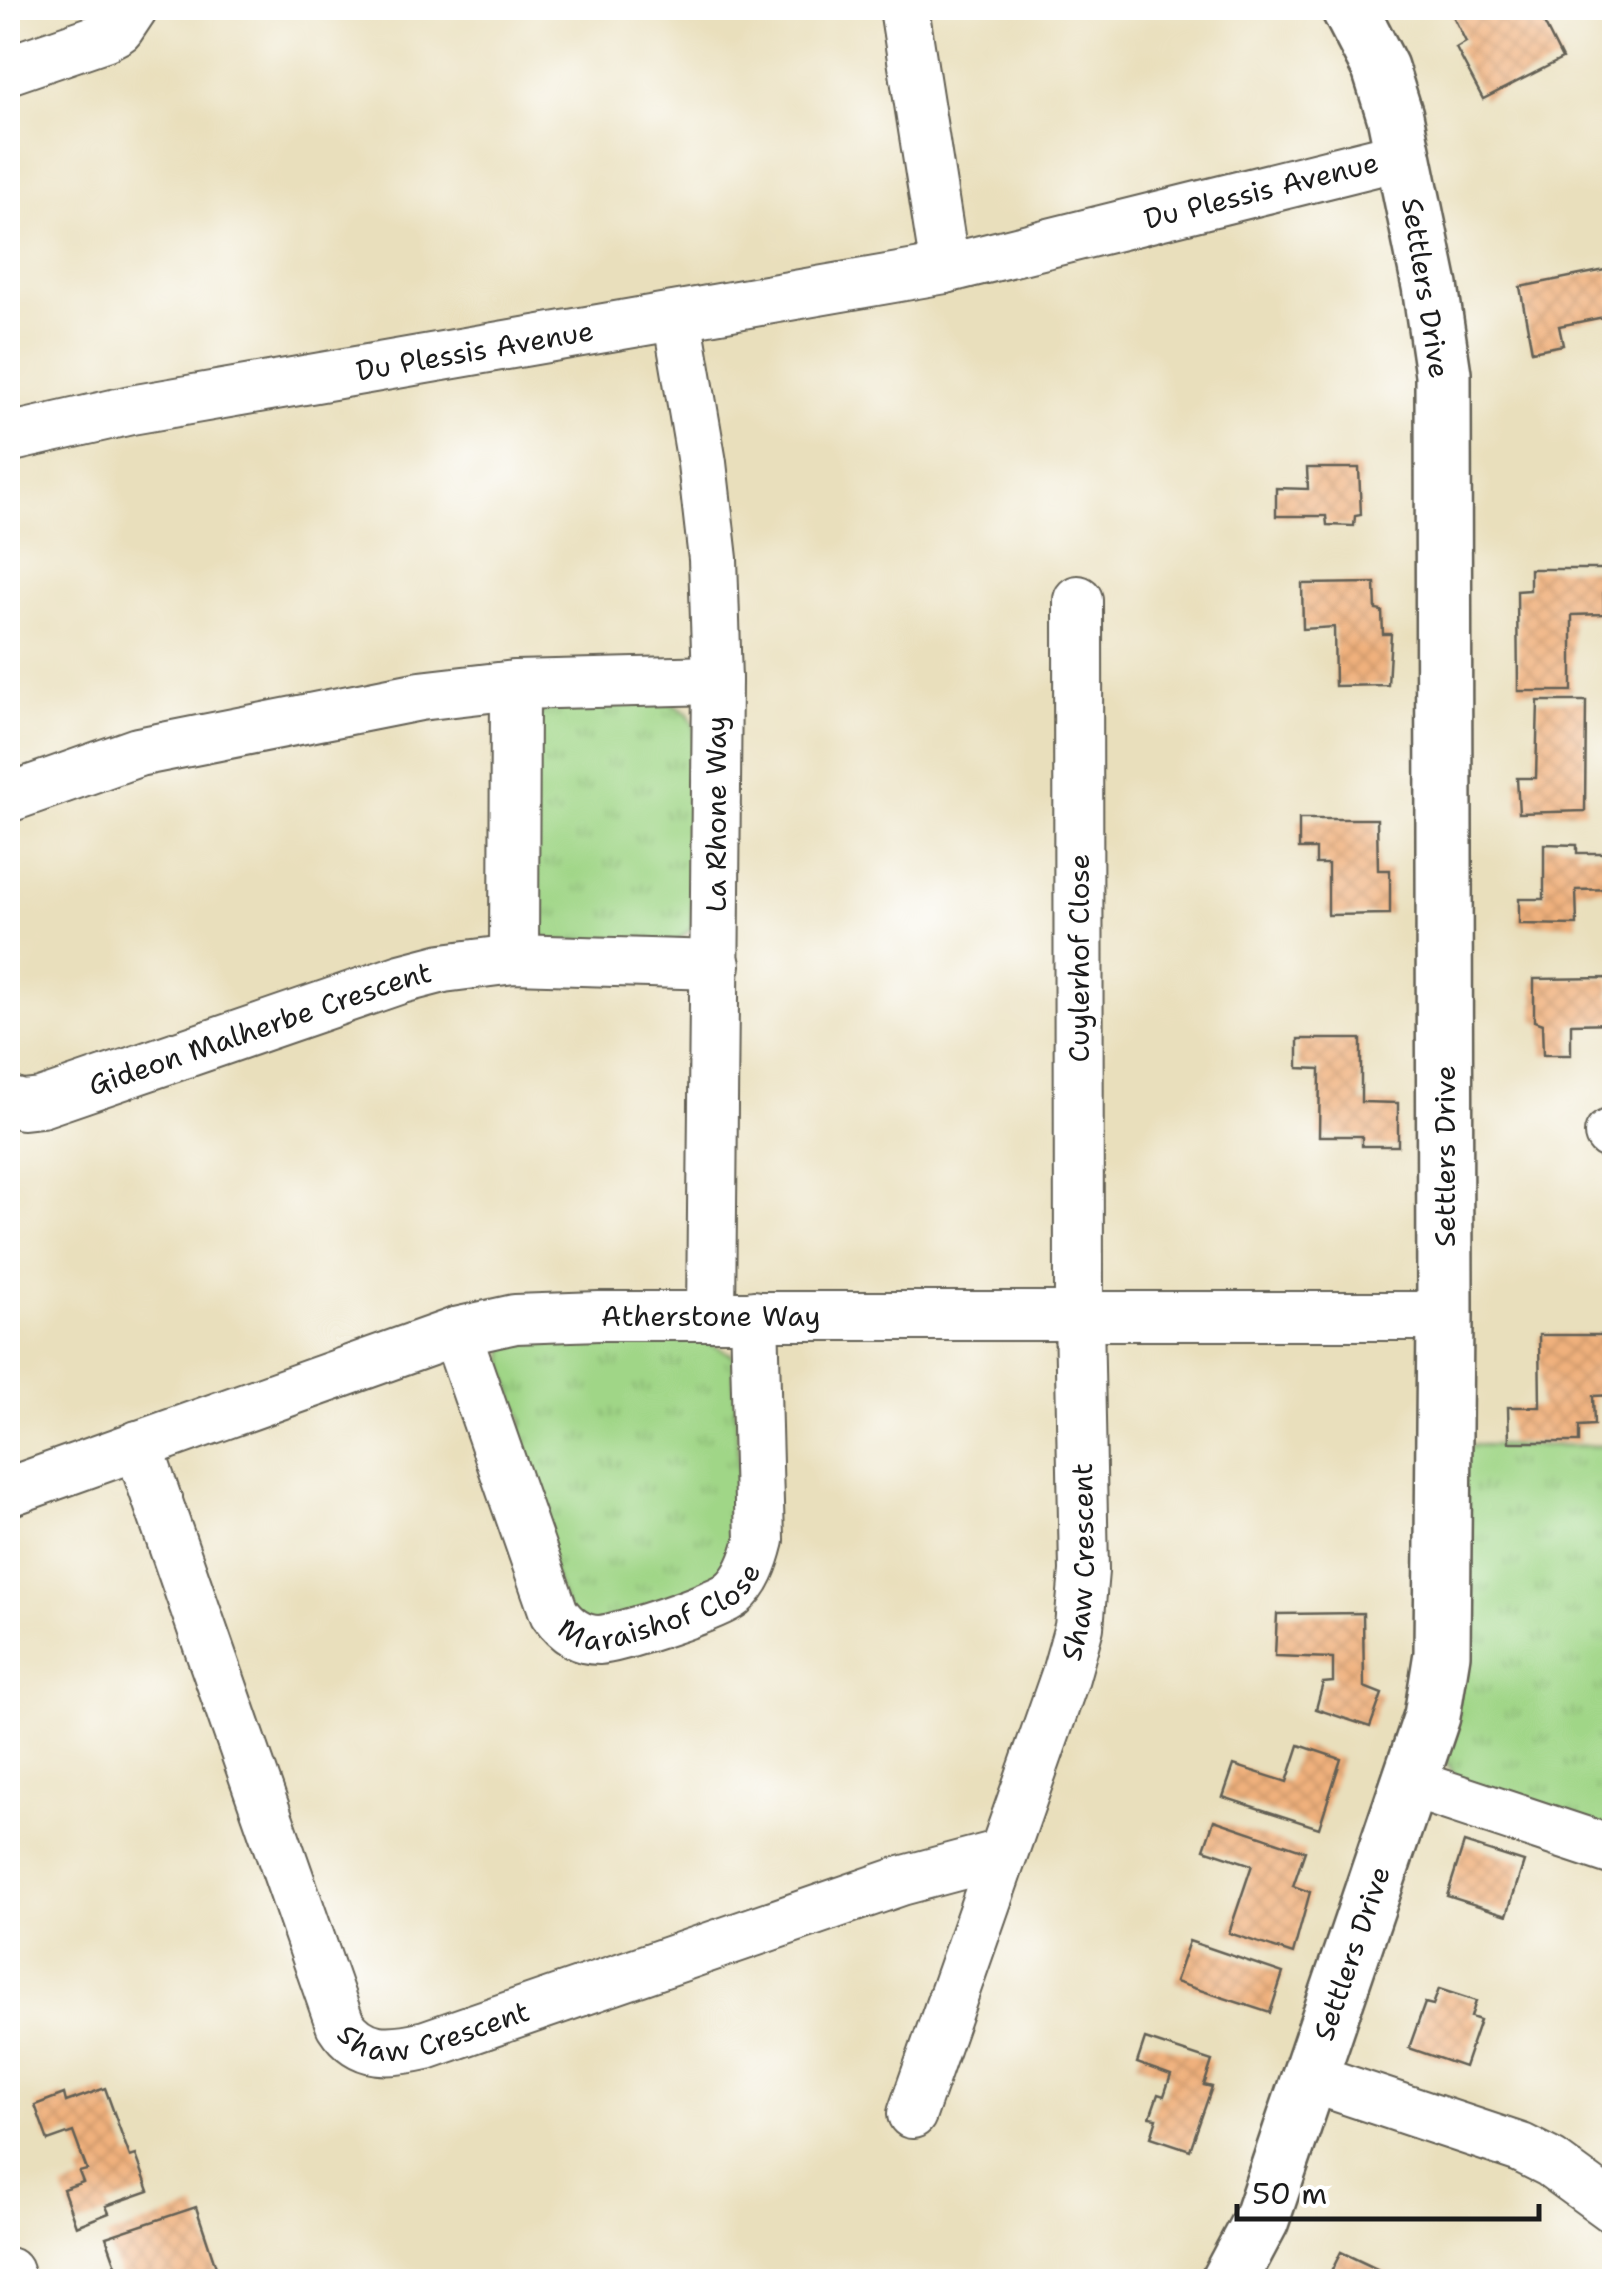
<svg xmlns="http://www.w3.org/2000/svg" width="1622" height="2289" viewBox="0 0 1622 2289" font-family="'Shantell Sans',sans-serif">
	<style>
		.park { fill: url(#park-tufts); stroke: #5e7952; stroke-width: 2.5 }
		.building { fill: url(#building-cross-hatch) }
		.lines { fill: none; stroke-linecap: round; stroke-linejoin: round }
		.minor-casing { stroke: #646054; stroke-width: 52 }
		.tertiary-casing { stroke: #646054; stroke-width: 60 }
		.minor { stroke: #fff; stroke-width: 48 }
		.tertiary { stroke: #fff; stroke-width: 55 }
		.labels { text-anchor: middle; stroke-width: 9; stroke-linejoin: round; paint-order: stroke }
		.street-label { font-size: 28px; fill: #1c1c1c; stroke: #fff }
	</style>
	<defs>
		<pattern id="park-tufts" width="24" height="20" patternUnits="userSpaceOnUse" patternTransform="scale(2.5)"><rect width="24" height="20" fill="#a0d687"/><path d="M3 7l-1-3M5 7V3M7 7l1-3M15 17l-1-3M17 17v-4M19 17l1-3" fill="none" stroke="#89b774"/></pattern>
		<pattern id="building-cross-hatch" width="8" height="8" patternUnits="userSpaceOnUse" patternTransform="scale(2.5)"><rect width="8" height="8" fill="#f0b17d"/><path d="M0 0l8 8M0 8l8-8" fill="none" stroke="#cd986b"/></pattern>
	</defs>
	<rect width="100%" height="100%" fill="#fff"/>
	<filter id="ink" filterUnits="userSpaceOnUse"><feTurbulence type="fractalNoise" baseFrequency=".01" numOctaves="2"/><feDisplacementMap in="SourceGraphic" scale="20" xChannelSelector="R" yChannelSelector="G"/><feConvolveMatrix kernelMatrix="1 2 1 2 8 2 1 2 1" color-interpolation-filters="sRGB"/></filter>
	<filter id="wash" filterUnits="userSpaceOnUse"><feTurbulence type="fractalNoise" baseFrequency=".0048" numOctaves="4" result="noise"/><feDisplacementMap in="SourceGraphic" scale="40" xChannelSelector="R" yChannelSelector="G"/><feGaussianBlur stdDeviation="2.25" result="paint"/><feColorMatrix in="noise" values="0 0 0 0 0 0 0 0 0 0 0 0 0 0 0 0 0 1.4 0 .05"/><feComposite in="paint" operator="in"/></filter>
	<g filter="url(#wash)">
		<rect width="100%" height="100%" fill="#e9dfbc"/>
		<g class="park">
			<path d="M 670,702 L 688,714 L 695,727 L 692,928 L 676,942 L 551,942 L 540,934 L 531,921 L 533,721 L 549,705 Z"/>
			<path d="M 703,1340 L 733,1355 L 743,1553 L 733,1578 L 603,1629 L 572,1623 L 510,1456 L 523,1422 C 515,1397 499,1369 506,1343 Z"/>
			<path d="M 1462,1445 L 1614,1446 L 1614,1836 L 1457,1780 L 1442,1755 Z"/>
		</g>
		<g id="blocks">
			<g class="building">
				<path d="M 1449,8 L 1524,8 L 1530,18 L 1539,13 L 1562,59 L 1483,99 L 1456,48 L 1466,42 Z"/>
				<path d="M 1610,269 L 1614,315 L 1559,326 L 1563,345 L 1532,351 L 1520,287 Z"/>
				<path d="M 1307,468 L 1359,468 L 1361,515 L 1355,516 L 1354,526 L 1327,525 L 1326,516 L 1276,516 L 1276,488 L 1308,489 Z"/>
				<path d="M 1530,569 L 1603,569 L 1604,614 L 1572,615 L 1572,691 L 1518,691 L 1517,591 L 1530,590 Z"/>
				<path d="M 1375,583 L 1376,610 L 1382,611 L 1383,634 L 1391,634 L 1388,685 L 1335,686 L 1334,627 L 1303,629 L 1302,584 Z"/>
				<path d="M 1538,701 L 1586,701 L 1585,811 L 1519,813 L 1517,778 L 1536,778 Z"/>
				<path d="M 1299,819 L 1377,819 L 1378,870 L 1390,870 L 1390,914 L 1328,915 L 1328,864 L 1316,864 L 1316,849 L 1299,849 Z"/>
				<path d="M 1544,844 L 1577,845 L 1577,853 L 1614,853 L 1614,889 L 1576,890 L 1577,925 L 1519,924 L 1519,899 L 1544,899 Z"/>
				<path d="M 1610,978 L 1610,998 L 1614,998 L 1614,1023 L 1571,1024 L 1571,1055 L 1543,1055 L 1542,1024 L 1534,1021 L 1534,979 Z"/>
				<path d="M 1298,1039 L 1361,1039 L 1361,1102 L 1398,1103 L 1398,1146 L 1362,1146 L 1362,1136 L 1319,1136 L 1320,1069 L 1298,1068 Z"/>
				<path d="M 1539,1335 L 1614,1335 L 1614,1395 L 1593,1396 L 1594,1425 L 1579,1426 L 1579,1442 L 1509,1442 L 1508,1407 L 1540,1407 Z"/>
				<path d="M 1363,1613 L 1364,1687 L 1382,1694 L 1370,1727 L 1316,1709 L 1323,1683 L 1333,1682 L 1333,1658 L 1275,1656 L 1277,1614 Z"/>
				<path d="M 1299,1745 L 1341,1759 L 1319,1828 L 1223,1797 L 1234,1765 L 1287,1782 Z"/>
				<path d="M 1214,1820 L 1305,1851 L 1293,1886 L 1310,1892 L 1293,1954 L 1229,1933 L 1252,1865 L 1204,1849 Z"/>
				<path d="M 1464,1843 L 1524,1862 L 1507,1915 L 1447,1896 Z"/>
				<path d="M 1189,1941 L 1283,1973 L 1270,2013 L 1175,1982 Z"/>
				<path d="M 1439,1989 L 1476,2001 L 1471,2017 L 1480,2020 L 1464,2067 L 1409,2048 L 1425,2003 L 1433,2005 Z"/>
				<path d="M 1145,2039 L 1212,2061 L 1204,2085 L 1212,2087 L 1190,2150 L 1151,2137 L 1157,2118 L 1150,2117 L 1158,2094 L 1164,2096 L 1171,2075 L 1137,2063 Z"/>
				<path d="M 105,2088 L 130,2157 L 136,2155 L 149,2191 L 106,2206 L 109,2213 L 76,2226 L 63,2189 L 83,2182 L 79,2172 L 87,2170 L 73,2132 L 48,2141 L 35,2105 L 64,2094 L 66,2102 Z"/>
				<path d="M 196,2207 L 221,2282 L 190,2282 L 189,2278 L 177,2282 L 122,2282 L 106,2237 Z"/>
				<path d="M 1341,2252 L 1398,2279 L 1397,2282 L 1326,2282 Z"/>
			</g>
		</g>
	</g>
	<g filter="url(#ink)">
		<use href="#blocks" fill-opacity="0" stroke="#646054" stroke-width="2.5"/>
		<g class="lines">
			<defs>
				<g id="minor">
					<path d="M 904,8 L 945,269"/>
					<path d="M 8,70 L 104,37 L 119,29 L 133,8"/>
					<path d="M 677,316 L 702,463 L 713,559 L 717,680 L 711,1315"/>
					<path id="s1" d="M 8,438 L 131,410 L 945,269 L 1403,155"/>
					<path d="M 8,798 L 138,752 L 420,696 L 515,685 L 717,680"/>
					<path d="M 514,959 L 515,685"/>
					<path id="s2" d="M 8,1101 L 23,1105 L 41,1103 L 401,979 L 443,968 L 514,959 L 716,965"/>
					<path d="M 1609,1134 L 1614,1134"/>
					<path id="s3" d="M 456,1332 L 554,1613 C 565,1629 579,1640 599,1640 C 618,1639 718,1606 732,1594 C 748,1581 755,1560 760,1540 L 754,1315"/>
					<path id="s4" d="M 138,1445 L 340,2024 C 361,2057 391,2053 426,2045 L 901,1881 L 1002,1854"/>
					<path id="s5" d="M 8,1492 L 456,1332 L 515,1319 L 599,1316 L 1445,1316"/>
					<path d="M 1409,1783 L 1614,1851"/>
					<path d="M 1308,2077 L 1521,2148 L 1551,2163 L 1614,2209"/>
					<path id="s6" d="M 912,2114 L 1065,1677 L 1079,1627 L 1084,1571 L 1079,1316 L 1078,600"/>
					<path d="M 8,2272 L 11,2282"/>
				</g>
				<g id="tertiary">
					<path id="s7" d="M 1228,2282 L 1261,2220 L 1432,1716 L 1442,1654 L 1445,1316 L 1443,374 L 1430,286 L 1395,116 L 1380,68 L 1349,8"/>
				</g>
			</defs>
			<use href="#minor" class="minor-casing"/>
			<use href="#tertiary" class="tertiary-casing"/>
			<use href="#minor" class="minor"/>
			<use href="#tertiary" class="tertiary"/>
		</g>
	</g>
	<g class="labels">
		<g class="street-label">
			<text dy="10" stroke="none"><textPath href="#s1" startOffset="1278">Du Plessis Avenue</textPath></text>
			<text transform="translate(1426 288) rotate(81)" y="10">Settlers Drive</text>
			<text dy="10" stroke="none"><textPath href="#s1" startOffset="475">Du Plessis Avenue</textPath></text>
			<text transform="translate(716 814) rotate(-90)" y="10">La Rhone Way</text>
			<text transform="translate(1079 958) rotate(-90)" y="10">Cuylerhof Close</text>
			<text dy="10" stroke="none"><textPath href="#s2" startOffset="265">Gideon Malherbe Crescent</textPath></text>
			<text transform="translate(1445 1156) rotate(-90)" y="10">Settlers Drive</text>
			<text dy="10" stroke="none"><textPath href="#s5" startOffset="732">Atherstone Way</textPath></text>
			<text dy="10" stroke="none"><textPath href="#s6" startOffset="580">Shaw Crescent</textPath></text>
			<text dy="10" stroke="none"><textPath href="#s3" startOffset="420">Maraishof Close</textPath></text>
			<text dy="10" stroke="none"><textPath href="#s7" startOffset="352">Settlers Drive</textPath></text>
			<text dy="10" stroke="none"><textPath href="#s4" startOffset="718">Shaw Crescent</textPath></text>
		</g>
	</g>
	<rect width="1622" height="2289" fill="none" stroke="#fff" stroke-width="40"/>
	<path d="M1237 2204v15h302v-15" fill="none" stroke="#1c1c1c" stroke-width="5"/>
	<text x="1252" y="2204" font-size="30" fill="#1c1c1c" stroke="#ffffff" stroke-width="8" paint-order="stroke">50 m</text>
</svg>
